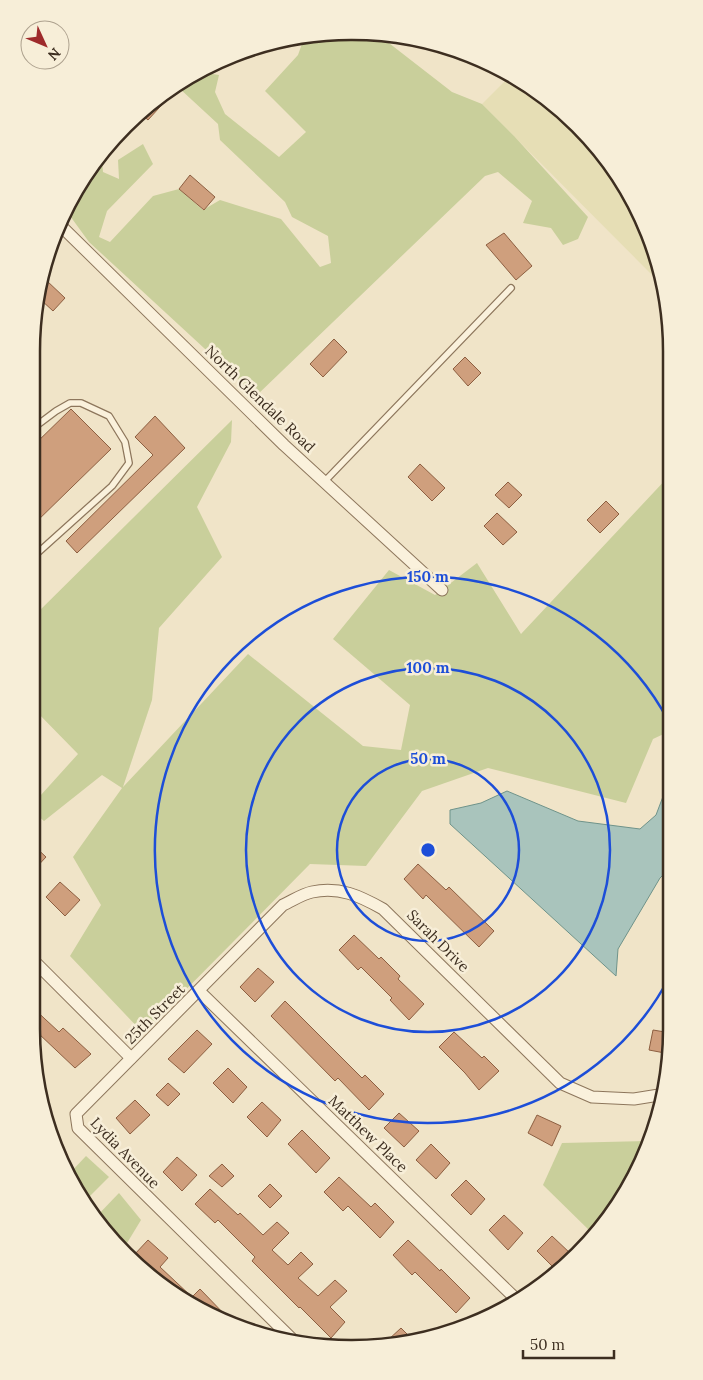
<svg xmlns="http://www.w3.org/2000/svg" width="703" height="1380" viewBox="0 0 703 1380" font-family="Lora,serif">
	<style>
		.farmland { fill: #e6deb5 }
		.green { fill: #c9cf9b }
		.water { fill: #a9c4bc; stroke: #6f938a }
		.building { fill: #cf9f7d; stroke: #8d5f41 }
		.lines { fill: none; stroke-linecap: round; stroke-linejoin: round }
		.lane-casing { stroke: #8d765c; stroke-width: 8 }
		.street-casing { stroke: #8d765c; stroke-width: 13 }
		.lane { stroke: #faf1dc; stroke-width: 5.5 }
		.street { stroke: #faf1dc; stroke-width: 11 }
		.ring { fill: none; stroke: #1d4ed8; stroke-width: 2.5 }
		.labels { text-anchor: middle; stroke-width: 5; stroke-linejoin: round; paint-order: stroke }
		.street-label { font-size: 15px; fill: #3d2e20; stroke: #f7eed8 }
		.rim { fill: none; stroke: #3d2e20; stroke-width: 2.5 }
		.centre { fill: #1d4ed8; stroke: #f7eed8; stroke-width: 2.5 }
		.ring-label { font-size: 15px; text-anchor: middle; font-weight: bold; fill: #1d4ed8; stroke: #f7eed8; stroke-width: 5; stroke-linejoin: round; paint-order: stroke }
	</style>
	<rect width="100%" height="100%" fill="#f0e4c8"/>
	<path class="farmland" d="M 511,75 L 547,98 L 606,157 L 647,229 L 663,286 L 482,104 Z"/>
	<g class="green">
		<path d="M 372,32 L 376,33 L 452,92 L 482,104 L 514,136 L 588,217 L 578,239 L 563,245 L 551,228 L 523,223 L 532,201 L 498,172 L 485,176 L 256,396 L 89,242 L 65,209 L 102,161 L 103,172 L 119,179 L 118,160 L 143,144 L 153,164 L 107,211 L 99,237 L 110,242 L 153,196 L 179,189 L 203,210 L 220,200 L 281,219 L 320,267 L 331,263 L 328,236 L 292,217 L 285,202 L 220,140 L 218,124 L 179,88 L 206,73 L 219,75 L 215,92 L 225,114 L 279,157 L 306,132 L 265,91 L 298,55 L 303,41 Z"/>
		<path d="M 232,420 L 231,442 L 197,507 L 222,557 L 159,628 L 152,700 L 123,787 L 248,654 L 363,746 L 401,750 L 410,705 L 333,639 L 389,570 L 435,595 L 477,563 L 521,634 L 669,476 L 670,731 L 653,739 L 626,803 L 488,768 L 422,791 L 366,866 L 310,864 L 143,1033 L 70,956 L 101,905 L 73,857 L 122,788 L 102,775 L 44,821 L 31,810 L 31,806 L 78,754 L 32,707 L 32,618 Z"/>
		<path d="M 647,1141 L 639,1170 L 593,1234 L 543,1185 L 562,1143 Z"/>
		<path d="M 86,1156 L 109,1177 L 85,1201 L 70,1173 Z"/>
		<path d="M 119,1193 L 141,1220 L 124,1248 L 98,1224 L 95,1218 Z"/>
	</g>
	<path class="water" d="M 670,778 L 671,867 L 660,878 L 618,949 L 616,976 L 450,824 L 450,810 L 481,803 L 507,791 L 578,821 L 640,829 L 656,815 Z"/>
	<g class="building">
		<path d="M 167,95 L 169,97 L 148,120 L 139,112 Z"/>
		<path d="M 190,175 L 215,197 L 204,210 L 179,189 Z"/>
		<path d="M 504,233 L 532,266 L 516,280 L 486,245 Z"/>
		<path d="M 46,280 L 65,298 L 53,311 L 40,299 Z"/>
		<path d="M 334,339 L 347,352 L 323,377 L 310,364 Z"/>
		<path d="M 465,357 L 481,373 L 468,386 L 453,369 Z"/>
		<path d="M 71,409 L 111,449 L 32,526 L 32,447 Z"/>
		<path d="M 155,416 L 185,448 L 77,553 L 66,541 L 153,455 L 135,437 Z"/>
		<path d="M 420,464 L 445,488 L 432,501 L 408,477 Z"/>
		<path d="M 508,482 L 522,495 L 509,508 L 495,495 Z"/>
		<path d="M 606,501 L 619,514 L 600,533 L 587,520 Z"/>
		<path d="M 497,513 L 517,532 L 503,545 L 484,526 Z"/>
		<path d="M 31,843 L 46,857 L 31,873 Z"/>
		<path d="M 418,864 L 446,890 L 449,887 L 494,931 L 479,947 L 426,895 L 423,899 L 404,879 Z"/>
		<path d="M 60,882 L 80,900 L 65,916 L 46,897 Z"/>
		<path d="M 354,935 L 379,959 L 381,957 L 400,976 L 398,979 L 424,1004 L 409,1020 L 390,1000 L 392,998 L 361,967 L 358,970 L 339,950 Z"/>
		<path d="M 258,968 L 274,982 L 255,1002 L 240,987 Z"/>
		<path d="M 285,1001 L 362,1078 L 365,1075 L 384,1094 L 369,1110 L 338,1078 L 335,1081 L 271,1016 Z"/>
		<path d="M 31,1006 L 59,1032 L 63,1028 L 91,1054 L 75,1068 L 38,1033 L 33,1039 Z"/>
		<path d="M 197,1030 L 212,1044 L 184,1073 L 168,1059 Z"/>
		<path d="M 653,1030 L 671,1033 L 670,1054 L 649,1050 Z"/>
		<path d="M 454,1032 L 482,1058 L 484,1056 L 499,1071 L 479,1090 L 465,1073 L 439,1047 Z"/>
		<path d="M 228,1068 L 247,1087 L 233,1103 L 213,1083 Z"/>
		<path d="M 168,1083 L 180,1094 L 168,1106 L 156,1095 Z"/>
		<path d="M 135,1100 L 150,1115 L 130,1134 L 116,1118 Z"/>
		<path d="M 262,1102 L 281,1120 L 267,1137 L 247,1117 Z"/>
		<path d="M 399,1113 L 419,1131 L 404,1147 L 384,1128 Z"/>
		<path d="M 537,1115 L 561,1126 L 552,1146 L 528,1133 Z"/>
		<path d="M 302,1130 L 330,1158 L 316,1173 L 288,1144 Z"/>
		<path d="M 431,1144 L 450,1163 L 436,1179 L 416,1160 Z"/>
		<path d="M 177,1157 L 197,1175 L 182,1191 L 163,1172 Z"/>
		<path d="M 222,1164 L 234,1176 L 222,1187 L 209,1176 Z"/>
		<path d="M 339,1177 L 371,1207 L 375,1203 L 394,1222 L 380,1238 L 348,1206 L 343,1211 L 324,1192 Z"/>
		<path d="M 466,1180 L 485,1199 L 471,1215 L 451,1195 Z"/>
		<path d="M 270,1184 L 282,1196 L 270,1208 L 258,1196 Z"/>
		<path d="M 210,1189 L 238,1215 L 240,1213 L 263,1235 L 277,1222 L 289,1233 L 272,1250 L 288,1265 L 301,1252 L 313,1264 L 298,1278 L 318,1296 L 335,1280 L 347,1291 L 330,1307 L 345,1322 L 331,1338 L 300,1307 L 299,1308 L 252,1261 L 255,1257 L 218,1220 L 215,1223 L 195,1204 Z"/>
		<path d="M 504,1215 L 523,1233 L 508,1250 L 489,1230 Z"/>
		<path d="M 552,1236 L 571,1254 L 556,1270 L 537,1251 Z"/>
		<path d="M 148,1240 L 168,1258 L 160,1267 L 192,1297 L 200,1289 L 228,1318 L 174,1295 L 161,1283 L 134,1255 Z"/>
		<path d="M 408,1240 L 440,1271 L 441,1269 L 470,1298 L 456,1313 L 415,1272 L 412,1275 L 393,1255 Z"/>
		<path d="M 401,1328 L 413,1340 L 394,1346 L 388,1340 Z"/>
	</g>
	<g class="lines">
		<defs>
			<g id="lane">
				<path d="M 325,481 L 511,288"/>
				<path d="M 32,558 L 112,486 L 129,463 L 125,442 L 109,416 L 81,403 L 70,403 L 56,411 L 32,429"/>
			</g>
			<g id="street">
				<path d="M 60,225 L 284,445 L 442,590"/>
				<path d="M 31,958 L 131,1058"/>
				<path d="M 199,991 L 516,1299"/>
				<path d="M 296,1343 L 78,1128 L 76,1114 L 283,905 C 292,901 302,894 312,892 C 339,886 360,896 383,909 L 560,1083 L 592,1097 L 634,1099 L 659,1095"/>
			</g>
		</defs>
		<use href="#lane" class="lane-casing"/>
		<use href="#street" class="street-casing"/>
		<use href="#lane" class="lane"/>
		<use href="#street" class="street"/>
	</g>
	<g class="ring">
		<circle cx="428" cy="850" r="91"/>
		<circle cx="428" cy="850" r="182"/>
		<path d="M670 976A273 273 0 1 1 669 722"/>
	</g>
	<g class="labels">
		<g class="street-label">
			<text transform="translate(260 399) rotate(44)" y="5">North Glendale Road</text>
			<text transform="translate(438 941) rotate(45)" y="5">Sarah Drive</text>
			<text transform="translate(155 1014) rotate(-45)" y="5">25th Street</text>
			<text transform="translate(368 1134) rotate(44)" y="5">Matthew Place</text>
			<text transform="translate(125 1153) rotate(46)" y="5">Lydia Avenue</text>
		</g>
	</g>
	<path d="M0 0H703V1380H0ZM351 40H352A311 311 0 0 1 663 351V1029A311 311 0 0 1 352 1340H351A311 311 0 0 1 40 1029V351A311 311 0 0 1 351 40Z" fill="#f7eed8" fill-rule="evenodd"/>
	<path class="rim" d="M351 40H352A311 311 0 0 1 663 351V1029A311 311 0 0 1 352 1340H351A311 311 0 0 1 40 1029V351A311 311 0 0 1 351 40Z"/>
	<circle cx="428" cy="850" r="8" class="centre"/>
	<g class="ring-label">
		<text x="428" y="582">150 m</text>
		<text x="428" y="673">100 m</text>
		<text x="428" y="764">50 m</text>
	</g>
	<g transform="translate(45 45) rotate(134)"><circle r="24" fill="#f7eed8" stroke="#ada18e"/>
	<path d="M0-4L9 19L0 12L-9 19Z" fill="#9e2a2b"/>
	<text y="-8" font-size="14" font-weight="bold" text-anchor="middle" fill="#3d2e20">N</text>
	</g>
	<path d="M523 1350v8h91v-8" fill="none" stroke="#3d2e20" stroke-width="2.5"/>
	<text x="530" y="1350" font-size="15" fill="#3d2e20" stroke="#f7eed8" stroke-width="4" paint-order="stroke">50 m</text>
</svg>
